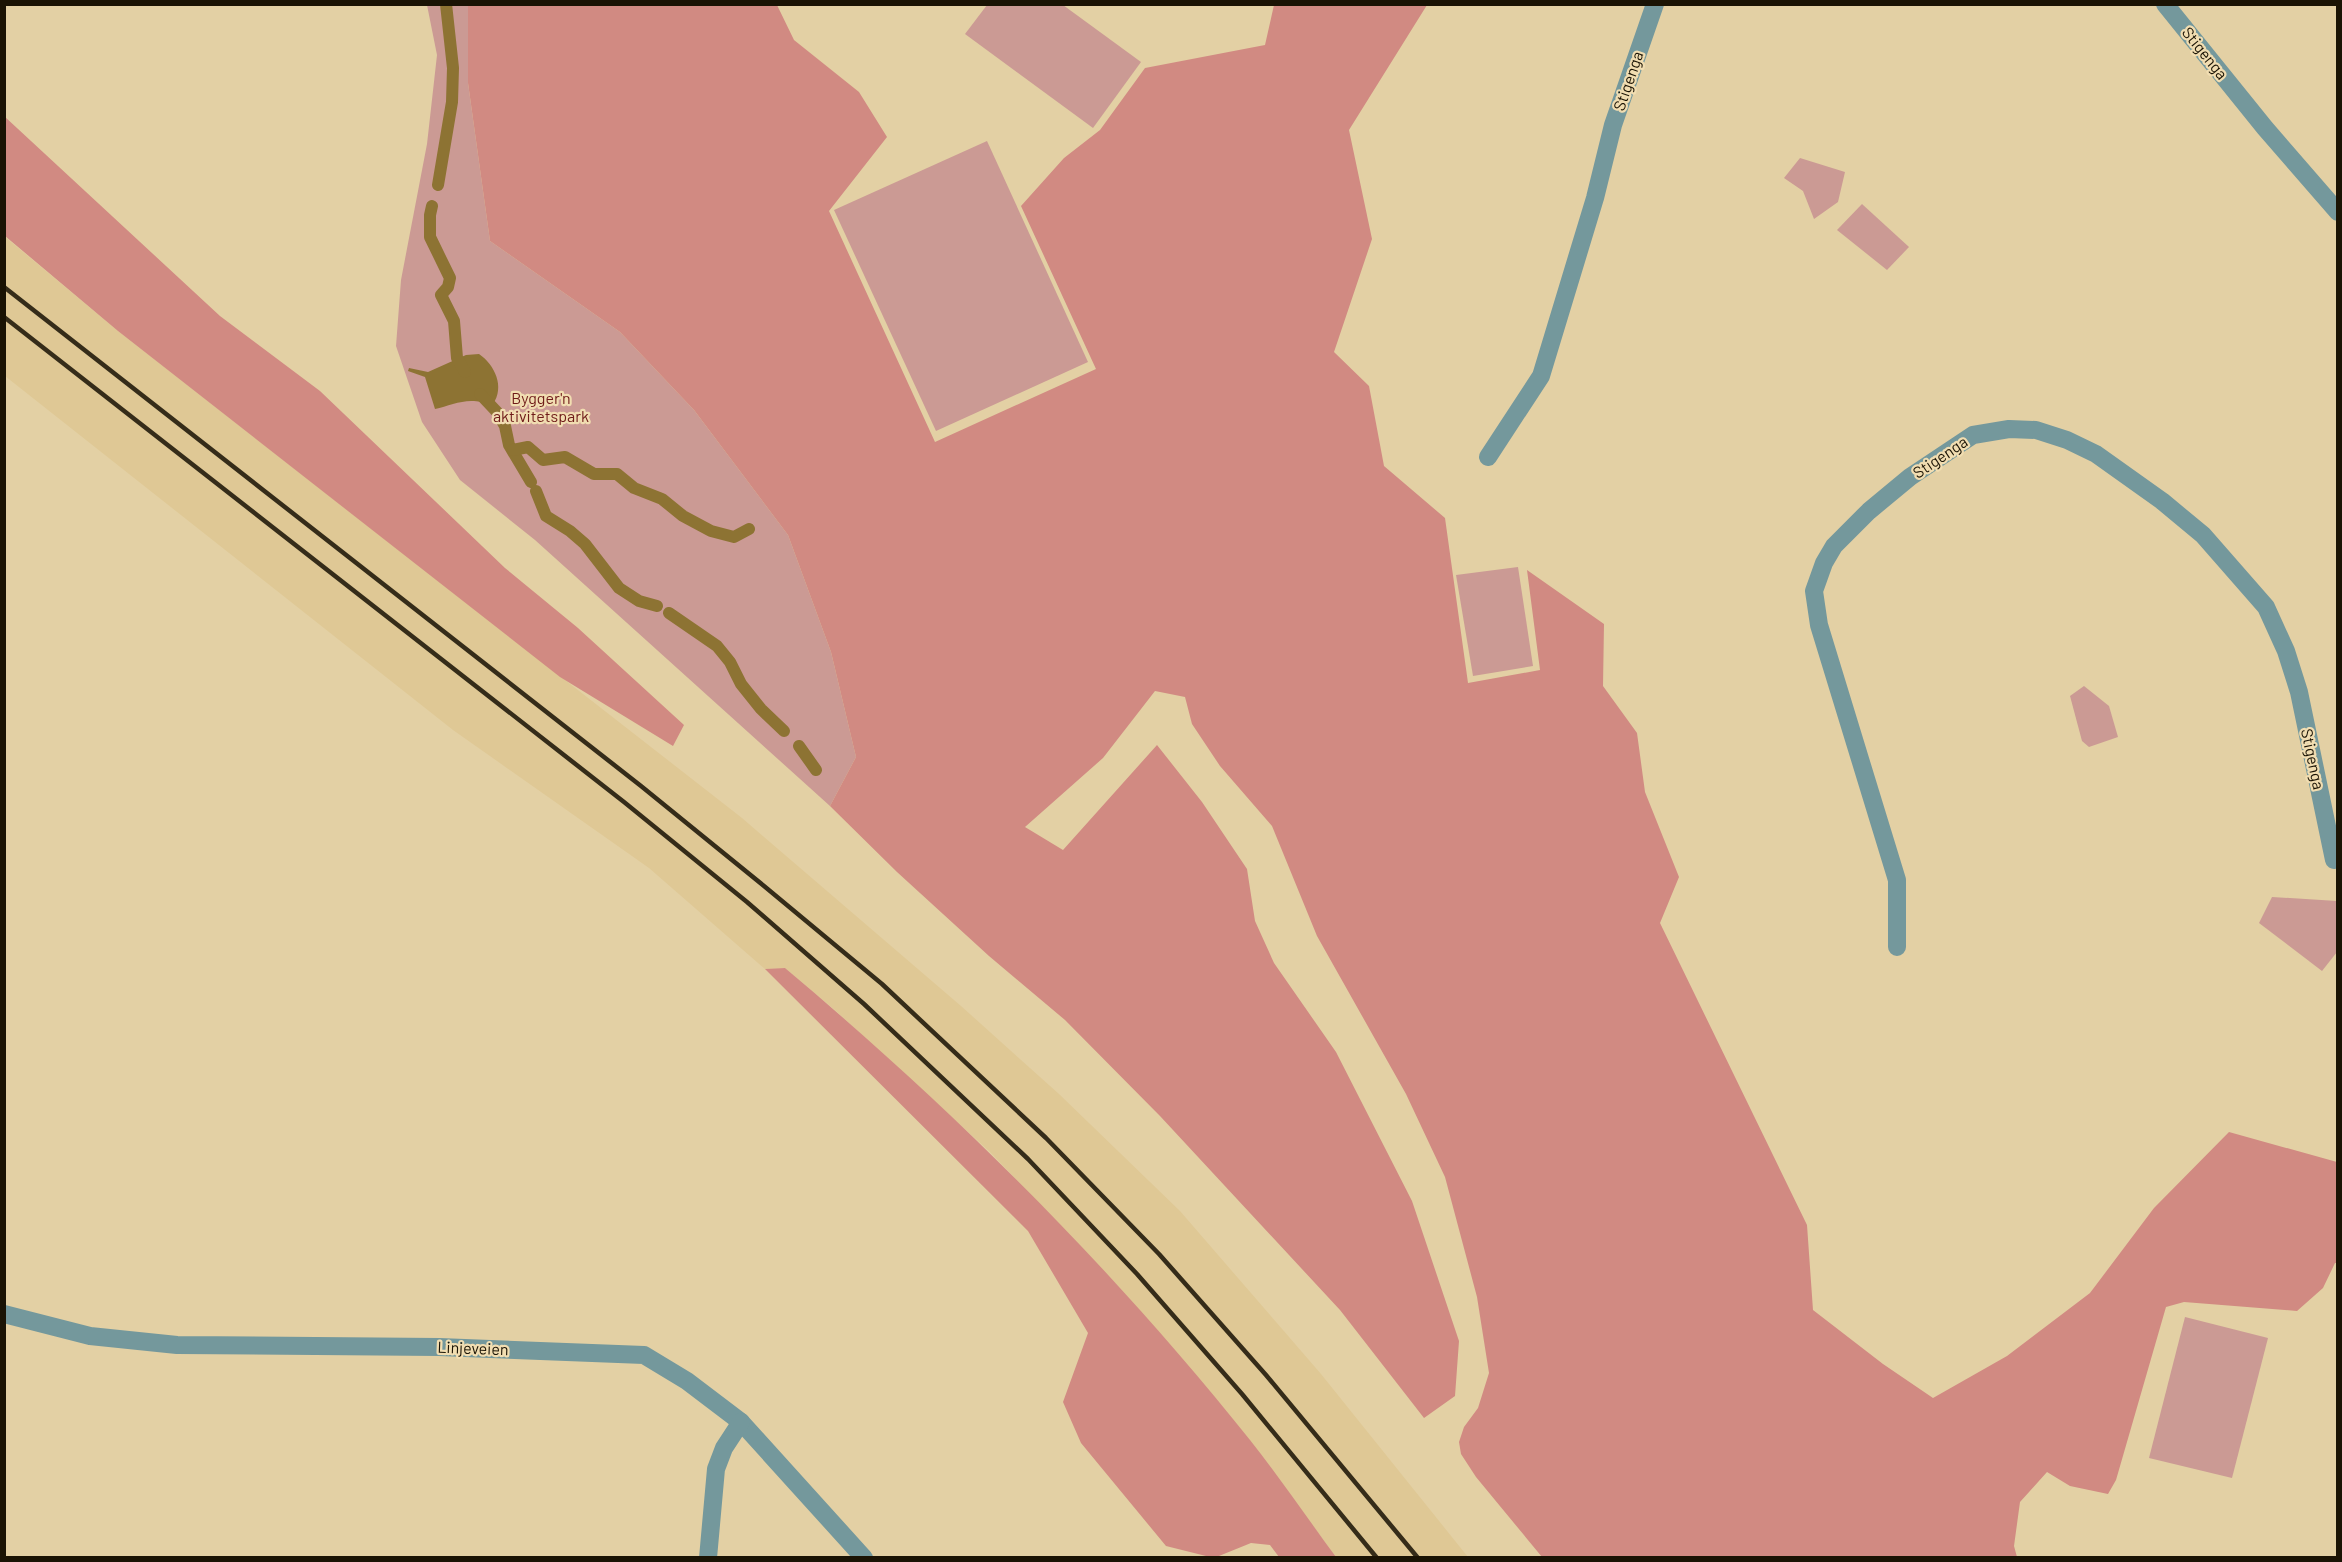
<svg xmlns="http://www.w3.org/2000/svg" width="2342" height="1562" viewBox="0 0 2342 1562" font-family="Barlow,sans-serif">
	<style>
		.built { fill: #dfc895 }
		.green { fill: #cb9a94 }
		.forest { fill: #d18a82 }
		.water { fill: #8d7333 }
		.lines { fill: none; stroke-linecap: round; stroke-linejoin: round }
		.stream { stroke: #8d7333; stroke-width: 12 }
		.minor { stroke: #74989c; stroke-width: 18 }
		.rail { stroke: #352c19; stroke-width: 4.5 }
		.labels { text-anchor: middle; stroke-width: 4.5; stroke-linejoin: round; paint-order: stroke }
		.street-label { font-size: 16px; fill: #1a1304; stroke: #f1ddb1 }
		.park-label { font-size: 16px; fill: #6f1b19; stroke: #f1ddb1 }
	</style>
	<rect width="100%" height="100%" fill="#e3d0a4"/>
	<path class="built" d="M 4,236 L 118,331 L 742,818 L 961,1006 L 1059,1094 L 1180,1211 L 1321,1374 L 1468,1557 L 1336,1557 L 1250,1441 L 1121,1289 L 990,1152 L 836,1011 L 785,968 L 765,969 L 649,868 L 453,730 L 5,376 Z"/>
	<g class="green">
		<path d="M 427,5 L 468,5 L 468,83 L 490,241 L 620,332 L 694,410 L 788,535 L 831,652 L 856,757 L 830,806 L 535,540 L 460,480 L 422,422 L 396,346 L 401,280 L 427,144 L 437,55 Z"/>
		<path d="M 987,5 L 1063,5 L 1141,62 L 1093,128 L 965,34 Z"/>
		<path d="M 987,141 L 1088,362 L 936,431 L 834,210 Z"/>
		<path d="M 1800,158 L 1845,172 L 1838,202 L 1814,219 L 1803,191 L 1784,178 Z"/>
		<path d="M 1862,204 L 1909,247 L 1887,270 L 1837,230 Z"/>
		<path d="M 1518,567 L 1533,666 L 1473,676 L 1456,575 Z"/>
		<path d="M 2084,686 L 2109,706 L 2118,737 L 2089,747 L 2082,741 L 2070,696 Z"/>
		<path d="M 2272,897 L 2337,901 L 2337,952 L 2322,971 L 2259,923 Z"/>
		<path d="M 2185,1317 L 2268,1338 L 2232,1478 L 2149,1458 Z"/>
	</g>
	<g class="forest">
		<path d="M 468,5 L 777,5 L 794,40 L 859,92 L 887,137 L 829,211 L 935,442 L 1096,369 L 1021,206 L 1064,158 L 1100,130 L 1145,68 L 1265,45 L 1274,5 L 1427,5 L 1349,130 L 1372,239 L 1334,352 L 1369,386 L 1384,466 L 1445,518 L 1468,683 L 1540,670 L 1527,570 L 1604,624 L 1603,686 L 1637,733 L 1645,792 L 1679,877 L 1660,923 L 1807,1225 L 1813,1310 L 1883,1364 L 1933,1398 L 2007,1356 L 2090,1293 L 2154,1208 L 2229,1132 L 2337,1162 L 2337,1263 L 2335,1263 L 2323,1288 L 2297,1311 L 2184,1302 L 2166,1307 L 2116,1480 L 2108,1494 L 2070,1486 L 2047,1472 L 2020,1502 L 2014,1546 L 2017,1557 L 1542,1557 L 1476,1477 L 1461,1454 L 1459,1442 L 1464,1427 L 1478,1408 L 1489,1373 L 1477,1297 L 1445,1177 L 1406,1094 L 1317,936 L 1272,826 L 1220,766 L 1192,724 L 1185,697 L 1155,691 L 1103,758 L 1025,827 L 1063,850 L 1157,745 L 1202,802 L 1247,869 L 1255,921 L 1274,963 L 1336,1052 L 1412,1201 L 1459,1341 L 1455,1396 L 1424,1418 L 1340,1310 L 1160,1116 L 1065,1020 L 989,956 L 897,872 L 830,806 L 856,757 L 831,652 L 788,535 L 694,410 L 620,332 L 490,241 L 468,83 Z"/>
		<path d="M 4,116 L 220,316 L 320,391 L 505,568 L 578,628 L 684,725 L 673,746 L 560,677 L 118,331 L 5,236 Z"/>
		<path d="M 785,968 C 954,1110 1112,1267 1250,1440 C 1280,1478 1308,1519 1336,1557 L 1279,1557 L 1270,1545 L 1251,1543 L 1214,1558 L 1166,1546 L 1081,1443 L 1063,1402 L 1088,1333 L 1028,1231 L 765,969 Z"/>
	</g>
	<path class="water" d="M 479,354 C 495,365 505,387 493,404 C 486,405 481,401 474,401 C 461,400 448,406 435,409 L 425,377 L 408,371 L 409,368 L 428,372 L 466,355 Z"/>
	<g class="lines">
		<g class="stream">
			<path d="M 438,185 L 452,102 L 453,68 L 446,4"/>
			<path d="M 432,206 L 430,215 L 430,237 L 450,278 L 448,287 L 441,295 L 454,321 L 457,358 L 465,372"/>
			<path d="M 480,394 L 497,412 L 505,426 L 509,445 L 531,482"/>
			<path d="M 513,450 L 528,447 L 543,460 L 565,457 L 594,474 L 617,474 L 634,488 L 662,499 L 683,516 L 711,531 L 734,537 L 749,529"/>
			<path d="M 536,491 L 546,516 L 570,531 L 585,544 L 619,588 L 639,601 L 657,606"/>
			<path d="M 669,613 L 717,646 L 730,662 L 741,684 L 761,709 L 784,731"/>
			<path d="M 799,746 L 816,770"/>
		</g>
		<g class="minor">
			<path d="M 2165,4 L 2265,128 L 2338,212"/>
			<path d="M 1488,457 L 1541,376 L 1595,198 L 1613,125 L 1655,4"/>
			<path d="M 1897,947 L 1897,880 L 1819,625 L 1814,591 L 1824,563 L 1834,546 L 1869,511 L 1910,477 L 1973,435 L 2009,429 L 2036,430 L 2067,440 L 2096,454 L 2162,501 L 2203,535 L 2266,607 L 2286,651 L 2299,692 L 2334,860 L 2338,859"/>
			<path d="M 4,1314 L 90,1336 L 177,1345 L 439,1347 L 644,1355 L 687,1381 L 741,1422 L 864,1558"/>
			<path d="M 708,1558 L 716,1469 L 724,1448 L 741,1422"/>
		</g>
		<g class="rail">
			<path d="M 4,287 L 641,786 L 764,886 L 882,984 L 1046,1138 L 1159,1254 L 1266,1375 L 1418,1558"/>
			<path d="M 4,317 L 624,802 L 747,902 L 864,1004 L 1028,1159 L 1137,1274 L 1242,1394 L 1377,1558"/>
		</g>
	</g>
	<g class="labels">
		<g class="street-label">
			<text transform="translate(2205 53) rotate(51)" y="6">Stigenga</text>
			<text transform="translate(1628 81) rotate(-71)" y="6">Stigenga</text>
			<text transform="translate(1940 457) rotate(-34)" y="6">Stigenga</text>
			<text transform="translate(2313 759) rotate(78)" y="6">Stigenga</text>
			<text transform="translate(473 1348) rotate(2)" y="6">Linjeveien</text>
		</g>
		<g class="park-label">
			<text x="541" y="404">Bygger'n<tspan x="541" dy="18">aktivitetspark</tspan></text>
		</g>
	</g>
	<rect width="2342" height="1562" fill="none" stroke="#1a1304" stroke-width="12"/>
</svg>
